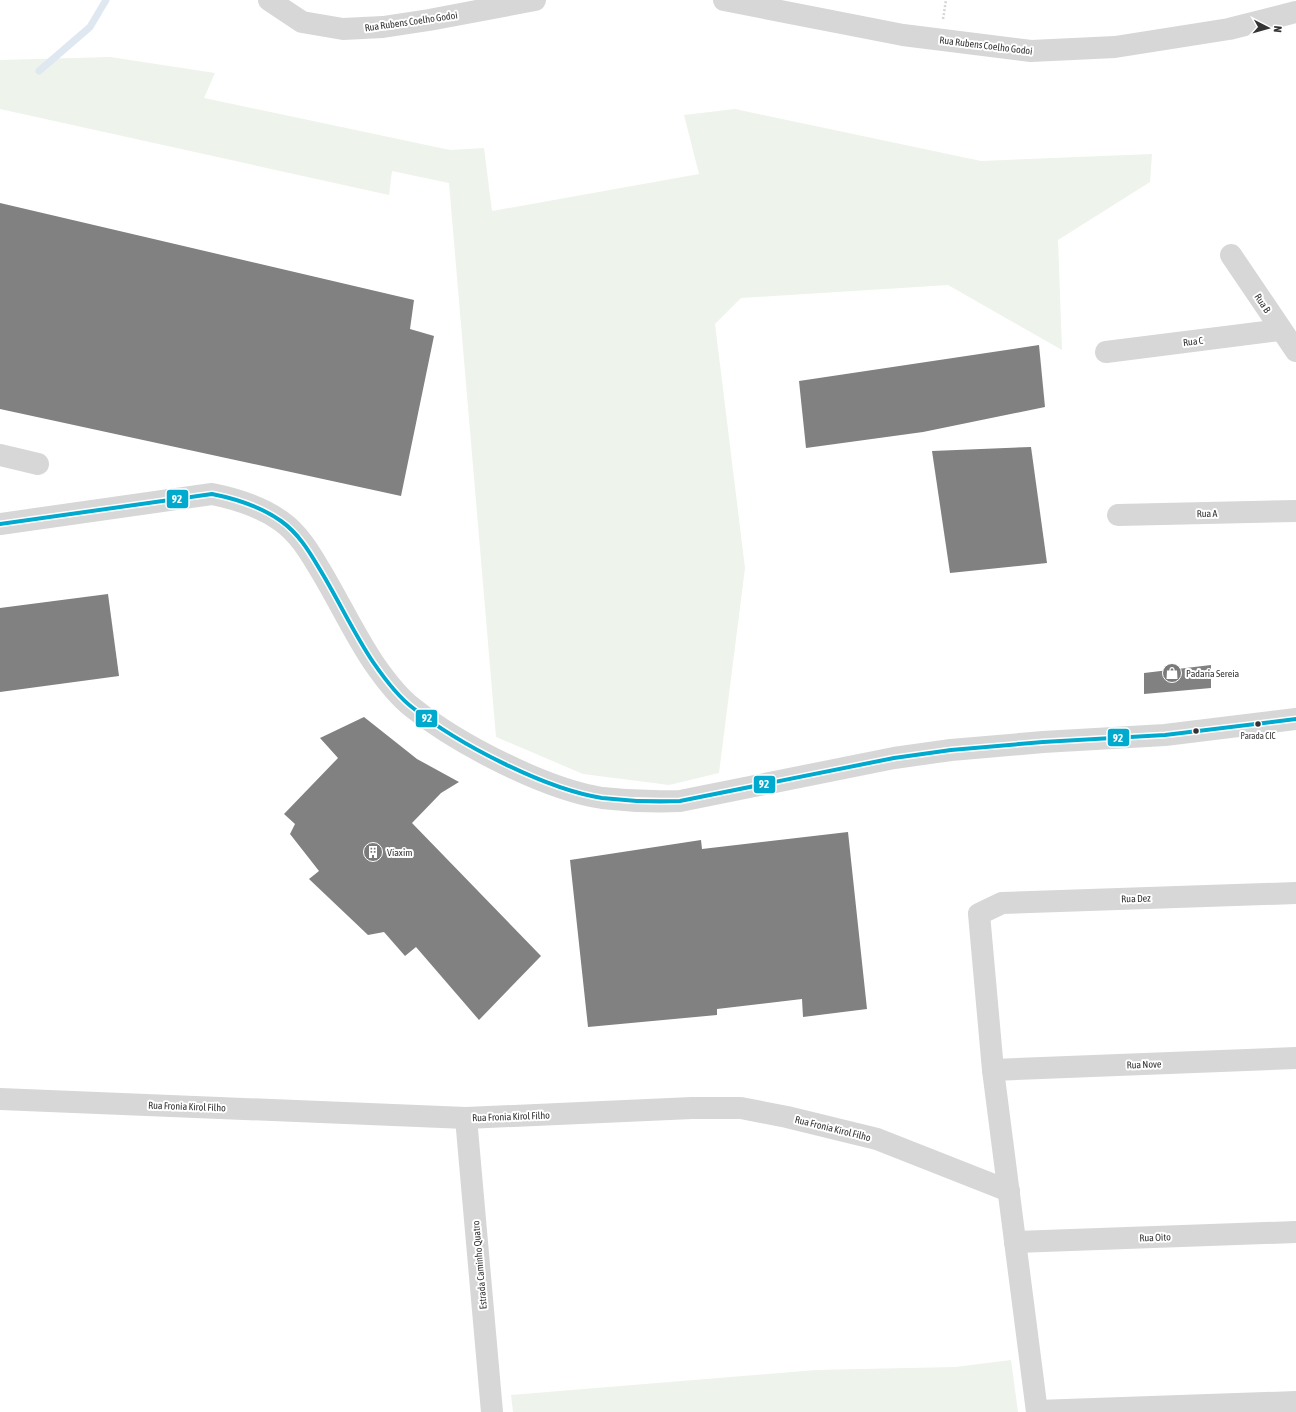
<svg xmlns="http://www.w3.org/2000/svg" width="1296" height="1412" viewBox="0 0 1296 1412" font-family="'Asap Condensed',sans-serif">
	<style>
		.green { fill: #eef3ec }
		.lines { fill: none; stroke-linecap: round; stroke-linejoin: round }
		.stream { stroke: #dfe8f1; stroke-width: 7 }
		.building { fill: #818181 }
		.path { stroke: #d5d5d5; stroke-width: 2.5; stroke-dasharray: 2 2; stroke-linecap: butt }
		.minor { stroke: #d7d7d7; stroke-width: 22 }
		.bus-1-casing { stroke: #fff; stroke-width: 7 }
		.bus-1 { stroke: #00a9ce; stroke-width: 4 }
		.bus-dot { fill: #333; stroke: #fff; stroke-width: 1.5 }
		.labels { text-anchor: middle; stroke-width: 4; stroke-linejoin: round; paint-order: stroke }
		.bus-label { font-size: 9px; fill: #333; stroke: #fff }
		.street-label { font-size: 10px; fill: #333; stroke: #fff }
		.poi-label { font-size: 10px; fill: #333; stroke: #fff; text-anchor: start }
		.line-badge { stroke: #fff; stroke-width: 1.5 }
		.badge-label { font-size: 11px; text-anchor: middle; font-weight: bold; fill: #fff }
	</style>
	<rect width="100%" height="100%" fill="#fff"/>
	<g class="green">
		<path d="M 110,57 L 215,73 L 204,98 L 450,150 L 484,148 L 492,211 L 699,174 L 684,115 L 735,109 L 981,161 L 1152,154 L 1150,182 L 1058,240 L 1062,350 L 948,285 L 741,298 L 715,324 L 745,568 L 719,773 L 669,785 L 583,774 L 496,737 L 449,183 L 392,171 L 389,195 L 0,109 L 0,60 Z"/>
		<path d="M 1011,1360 L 1018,1412 L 513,1412 L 511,1395 L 816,1370 L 955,1367 Z"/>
	</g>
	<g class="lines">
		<path class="stream" d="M 39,71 L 90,27 L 106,0"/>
	</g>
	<g class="building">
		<path d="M 0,203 L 414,300 L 410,329 L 434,336 L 401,496 L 0,409 Z"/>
		<path d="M 1039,345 L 1045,407 L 923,432 L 806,448 L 799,381 Z"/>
		<path d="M 1031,447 L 1047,563 L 950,573 L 932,451 Z"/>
		<path d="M 108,594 L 119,676 L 0,692 L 0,608 Z"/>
		<path d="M 1211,665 L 1211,688 L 1144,694 L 1144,673 Z"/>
		<path d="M 364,717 L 417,759 L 459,782 L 441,793 L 412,823 L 541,956 L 479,1020 L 416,947 L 405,956 L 384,932 L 368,935 L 309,879 L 319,871 L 290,834 L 295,824 L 284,814 L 338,758 L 320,738 Z"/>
		<path d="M 848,832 L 867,1009 L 803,1017 L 802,999 L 717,1009 L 717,1015 L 588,1027 L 570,860 L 701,840 L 702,849 Z"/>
	</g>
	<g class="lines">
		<path class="path" d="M 943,19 L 946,0"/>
		<g class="minor">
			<path d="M 269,0 L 302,22 L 343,29 L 383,27 L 429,20 L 535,0"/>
			<path d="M 724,0 L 903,35 L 1031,51 L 1115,47 L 1229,29 L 1296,12"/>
			<path d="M 1231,255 L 1296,351"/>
			<path d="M 1106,352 L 1280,330"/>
			<path d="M 0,455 L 38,464"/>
			<path d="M 1118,515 L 1296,511"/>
			<path d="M 0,524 L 212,494 C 237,499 260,506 281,521 C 298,533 309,551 319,568 C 338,599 353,632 373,662 C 384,678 397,696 413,708 C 458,744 545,789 602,798 C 628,801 654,802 680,801 L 894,758 L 951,750 L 1043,742 L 1165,735 L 1296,719"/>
			<path d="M 993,1070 L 1296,1058"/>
			<path d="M 0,1099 L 466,1118 L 692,1108 L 741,1108 L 787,1117 L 877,1139 L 1009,1191"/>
			<path d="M 466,1118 L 492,1412"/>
			<path d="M 1015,1242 L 1296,1232"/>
			<path d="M 1037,1411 L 1296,1402"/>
			<path d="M 1037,1412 L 993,1070 L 979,914 L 1002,903 L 1296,893"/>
		</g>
		<defs>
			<path id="bus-1" d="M 0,524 L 212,494 C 237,499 260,506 281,521 C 298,533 309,551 319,568 C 338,599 353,632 373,662 C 384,678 397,696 413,708 C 458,744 545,789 602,798 C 628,801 654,802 680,801 L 894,758 L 951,750 L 1043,742 L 1165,735 L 1296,719"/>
		</defs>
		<use href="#bus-1" class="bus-1-casing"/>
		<use href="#bus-1" class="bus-1"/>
	</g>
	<defs>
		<symbol id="shop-disc" viewBox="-11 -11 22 22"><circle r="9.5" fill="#7a7a7a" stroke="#fff"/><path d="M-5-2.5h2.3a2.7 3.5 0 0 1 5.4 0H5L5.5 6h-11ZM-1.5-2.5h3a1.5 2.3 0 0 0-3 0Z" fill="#fff"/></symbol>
		<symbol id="building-disc" viewBox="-11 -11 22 22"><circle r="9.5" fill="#7a7a7a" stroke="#fff"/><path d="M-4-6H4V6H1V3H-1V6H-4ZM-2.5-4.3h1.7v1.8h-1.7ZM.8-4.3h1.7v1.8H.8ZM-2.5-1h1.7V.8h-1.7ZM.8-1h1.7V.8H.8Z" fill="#fff"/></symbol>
	</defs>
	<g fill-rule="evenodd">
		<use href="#shop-disc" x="1161" y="662" width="22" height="22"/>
		<use href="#building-disc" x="362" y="841" width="22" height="22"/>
	</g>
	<g class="bus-dot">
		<circle cx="1258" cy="724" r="3.5"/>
		<circle cx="1196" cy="731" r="3.5"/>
	</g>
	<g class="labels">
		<g class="bus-label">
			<text x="1258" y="739">Parada CIC</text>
		</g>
		<g class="street-label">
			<text transform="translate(411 21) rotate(-8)" y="4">Rua Rubens Coelho Godoi</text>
			<text transform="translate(986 45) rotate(7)" y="4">Rua Rubens Coelho Godoi</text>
			<text transform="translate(1263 303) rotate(57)" y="4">Rua B</text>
			<text transform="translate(1193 341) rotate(-7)" y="4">Rua C</text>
			<text transform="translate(1207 513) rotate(-1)" y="4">Rua A</text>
			<text transform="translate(1136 898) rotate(-2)" y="4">Rua Dez</text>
			<text transform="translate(1144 1064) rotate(-2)" y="4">Rua Nove</text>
			<text transform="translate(187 1106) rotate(2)" y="4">Rua Fronia Kirol Filho</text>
			<text transform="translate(511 1116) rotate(-2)" y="4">Rua Fronia Kirol Filho</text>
			<text transform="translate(833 1128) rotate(14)" y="4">Rua Fronia Kirol Filho</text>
			<text transform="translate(1155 1237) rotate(-2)" y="4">Rua Oito</text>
			<text transform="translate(479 1265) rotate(-95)" y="4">Estrada Caminho Quatro</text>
		</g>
		<g class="poi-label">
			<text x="1186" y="677">Padaria Sereia</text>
			<text x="387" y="856">Viaxim</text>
		</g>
	</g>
	<g class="line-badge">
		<rect x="166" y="489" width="23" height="20" rx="4" fill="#00a9ce"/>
		<rect x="415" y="709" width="23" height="19" rx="4" fill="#00a9ce"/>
		<rect x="1107" y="728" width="23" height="19" rx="4" fill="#00a9ce"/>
		<rect x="753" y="775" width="23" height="19" rx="4" fill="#00a9ce"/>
	</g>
	<g class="badge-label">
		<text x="177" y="503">92</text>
		<text x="427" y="722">92</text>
		<text x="1118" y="742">92</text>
		<text x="764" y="788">92</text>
	</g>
	<g transform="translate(1268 28) rotate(96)" stroke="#ffffff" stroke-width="3" paint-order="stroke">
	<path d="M0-3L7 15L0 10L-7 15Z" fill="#333333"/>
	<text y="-6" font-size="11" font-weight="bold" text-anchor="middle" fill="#333333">N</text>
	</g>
</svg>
